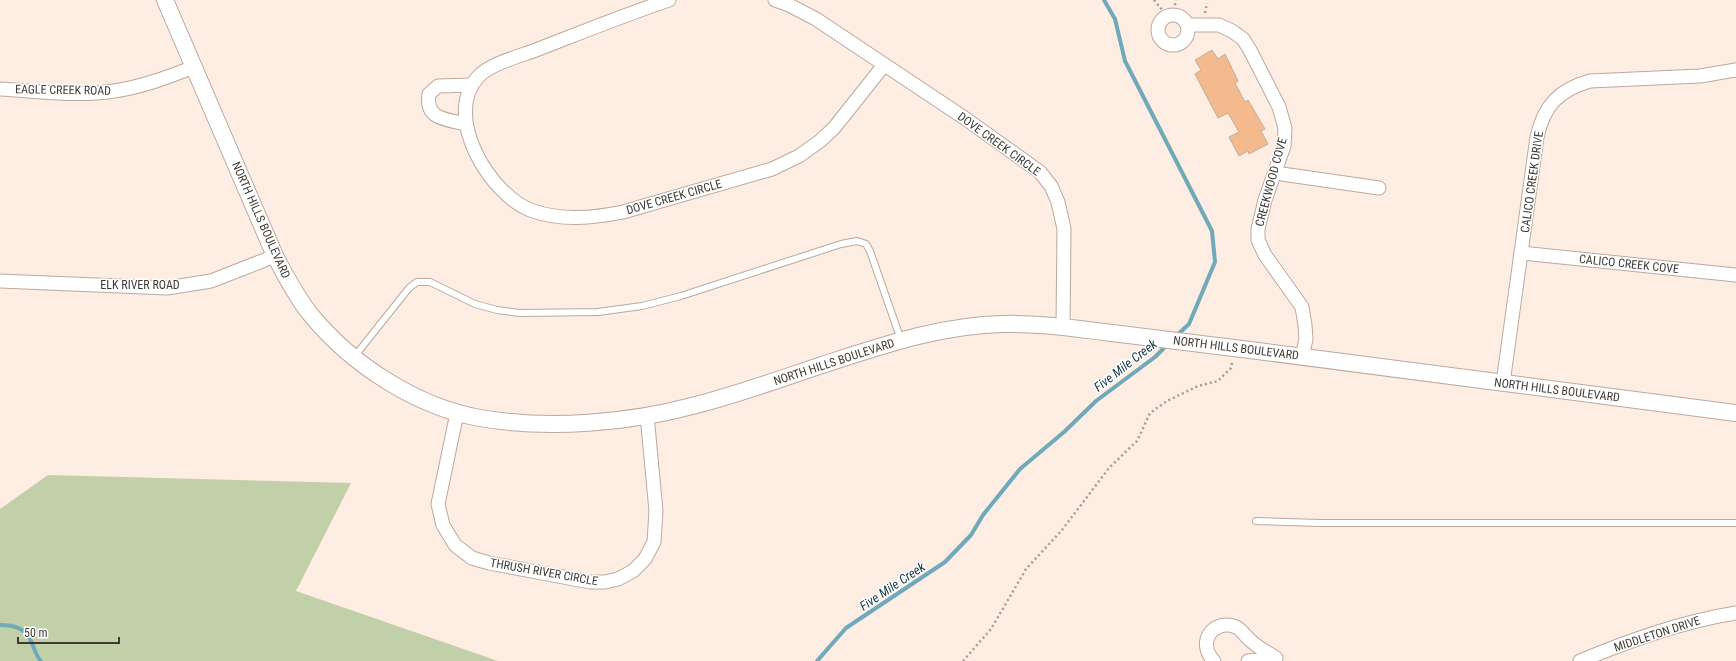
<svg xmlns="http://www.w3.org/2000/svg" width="1736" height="661" viewBox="0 0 1736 661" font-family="'Roboto Condensed',sans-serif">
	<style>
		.green { fill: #c1d0a9 }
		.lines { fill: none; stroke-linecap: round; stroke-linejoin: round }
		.stream { stroke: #70a9ba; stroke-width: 4 }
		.building { fill: #f4ba8e; stroke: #bdaea3 }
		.service-casing { stroke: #b9aaa0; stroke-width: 8 }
		.minor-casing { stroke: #b9aaa0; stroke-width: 15 }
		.tertiary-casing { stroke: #b9aaa0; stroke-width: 18 }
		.path { stroke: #a79c94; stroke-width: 2.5; stroke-dasharray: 2 3; stroke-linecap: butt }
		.service { stroke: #fff; stroke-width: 6 }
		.minor { stroke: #fff; stroke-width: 13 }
		.tertiary { stroke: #fff; stroke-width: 16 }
		.labels { text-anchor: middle; stroke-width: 3; stroke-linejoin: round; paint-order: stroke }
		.street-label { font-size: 12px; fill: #403a36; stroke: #fff }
		.water-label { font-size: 13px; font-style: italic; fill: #0f3742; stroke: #fff }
	</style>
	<rect width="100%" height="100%" fill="#fdede2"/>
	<path class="green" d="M 48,475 L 351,483 L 296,591 L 498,661 L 0,661 L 0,509 Z"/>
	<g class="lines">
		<g class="stream">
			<path d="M 1104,0 L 1115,19 L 1125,61 L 1212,231 L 1215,262 L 1189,324 L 1176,336"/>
			<path d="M 0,625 C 14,625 25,628 31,641 C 35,649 35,655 41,661"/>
			<path d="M 817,661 L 846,628 L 945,562 L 971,535 L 983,515 L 1020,469 L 1064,432 L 1096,401 L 1155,357 L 1167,345"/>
		</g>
	</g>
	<path class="building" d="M 1212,50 L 1218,59 L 1225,54 L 1238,81 L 1235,83 L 1245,102 L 1248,100 L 1265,129 L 1261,131 L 1268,144 L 1249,154 L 1248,151 L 1239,156 L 1229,137 L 1239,132 L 1228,113 L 1218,118 L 1195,74 L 1201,70 L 1195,60 Z"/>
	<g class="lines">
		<defs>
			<g id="service">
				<path d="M 354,357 L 409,288 L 417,282 L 430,282 L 475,304 L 497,310 L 520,313 L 598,312 L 642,306 L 681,296 L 841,244 L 857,241 L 866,244 L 870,251 L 901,340"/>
				<path d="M 1256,521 L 1321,523 L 1736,523"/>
			</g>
			<g id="minor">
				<path d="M 669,0 C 624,15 580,33 536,50 C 520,56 489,64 478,77 C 442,116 490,196 533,211 C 562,221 593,218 623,212 L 772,169 L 799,156 L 820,141 L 834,128 L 884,65"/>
				<path d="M 775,0 L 789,5 L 816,19 L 966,119 L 1040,172 L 1051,186 L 1058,202 L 1064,229 L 1063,327"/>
				<circle cx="1173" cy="30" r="15"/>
				<path d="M 1187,25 L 1219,25 L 1232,31 L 1243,39 L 1250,50 L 1279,107 L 1285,128 L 1284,146 L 1265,200 L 1258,229 L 1258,240 L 1265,255 L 1302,307 L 1305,325 L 1306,339 L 1302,357"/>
				<path d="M 0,89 C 37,91 78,97 114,91 C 142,87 168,77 194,67"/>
				<path d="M 466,124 C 446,119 425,120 429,94 L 438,86 L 472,85"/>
				<path d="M 1275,173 L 1379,188"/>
				<path d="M 1521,253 L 1736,275"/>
				<path d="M 0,281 L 167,288 L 211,281 L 275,256"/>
				<path d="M 1503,383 L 1537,137 C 1544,105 1559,90 1590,81 L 1700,76 L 1736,70"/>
				<path d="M 457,413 L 438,504 L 443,525 L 455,545 L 472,558 L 489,563 L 590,582 L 605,582 L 618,579 L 633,571 L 645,559 L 654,542 L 656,511 L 647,415"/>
				<path d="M 1214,661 C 1196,643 1213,618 1236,627 C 1241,629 1245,636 1250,640 C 1257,647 1267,652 1276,658 L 1248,661"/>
				<path d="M 1580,661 C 1631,640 1681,622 1736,613"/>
			</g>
			<path id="tertiary" d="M 165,0 L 275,256 C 286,276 296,297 311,315 C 352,365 417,407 480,418 C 548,430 630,423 696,405 C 739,394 780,379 822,365 C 881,346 941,325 1003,324 C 1037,323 1071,328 1104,332 C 1155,338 1207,345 1258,351 C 1417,372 1577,392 1736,413"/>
		</defs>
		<use href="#service" class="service-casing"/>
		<use href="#minor" class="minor-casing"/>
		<use href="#tertiary" class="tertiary-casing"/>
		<g class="path">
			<path d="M 1154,0 L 1167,16"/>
			<path d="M 1205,13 L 1207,3"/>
			<path d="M 1173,15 L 1176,0"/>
			<path d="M 963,661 L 991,629 L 1026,569 L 1062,530 L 1109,468 L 1137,441 L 1150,413 L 1167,401 L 1198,386 L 1218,381 L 1231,368 L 1232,363"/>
		</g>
		<use href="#service" class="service"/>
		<use href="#minor" class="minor"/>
		<use href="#tertiary" class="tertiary"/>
	</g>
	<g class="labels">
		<g class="street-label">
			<text transform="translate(63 90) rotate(1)" y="4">EAGLE CREEK ROAD</text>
			<text transform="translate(999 144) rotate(36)" y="4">DOVE CREEK CIRCLE</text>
			<text transform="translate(1271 182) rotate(-75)" y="4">CREEKWOOD COVE</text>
			<text transform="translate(1532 182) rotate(-82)" y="4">CALICO CREEK DRIVE</text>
			<text transform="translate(674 197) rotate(-16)" y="4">DOVE CREEK CIRCLE</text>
			<text transform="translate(261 220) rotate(66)" y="4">NORTH HILLS BOULEVARD</text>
			<text transform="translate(1629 264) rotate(6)" y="4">CALICO CREEK COVE</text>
			<text x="140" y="289">ELK RIVER ROAD</text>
			<text transform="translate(1236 348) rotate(7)" y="4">NORTH HILLS BOULEVARD</text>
			<text transform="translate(834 362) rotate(-18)" y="4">NORTH HILLS BOULEVARD</text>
			<text transform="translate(1557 390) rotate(7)" y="4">NORTH HILLS BOULEVARD</text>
			<text transform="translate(544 572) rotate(10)" y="4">THRUSH RIVER CIRCLE</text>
			<text transform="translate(1657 634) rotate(-18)" y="4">MIDDLETON DRIVE</text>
		</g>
		<g class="water-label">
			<text transform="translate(1125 365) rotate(-38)" y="5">Five Mile Creek</text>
			<text transform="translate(892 586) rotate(-34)" y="5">Five Mile Creek</text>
		</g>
	</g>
	<path d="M18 637v6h101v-6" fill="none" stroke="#403a36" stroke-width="2"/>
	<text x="24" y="637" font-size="12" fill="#403a36" stroke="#ffffff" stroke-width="3" paint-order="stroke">50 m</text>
</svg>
